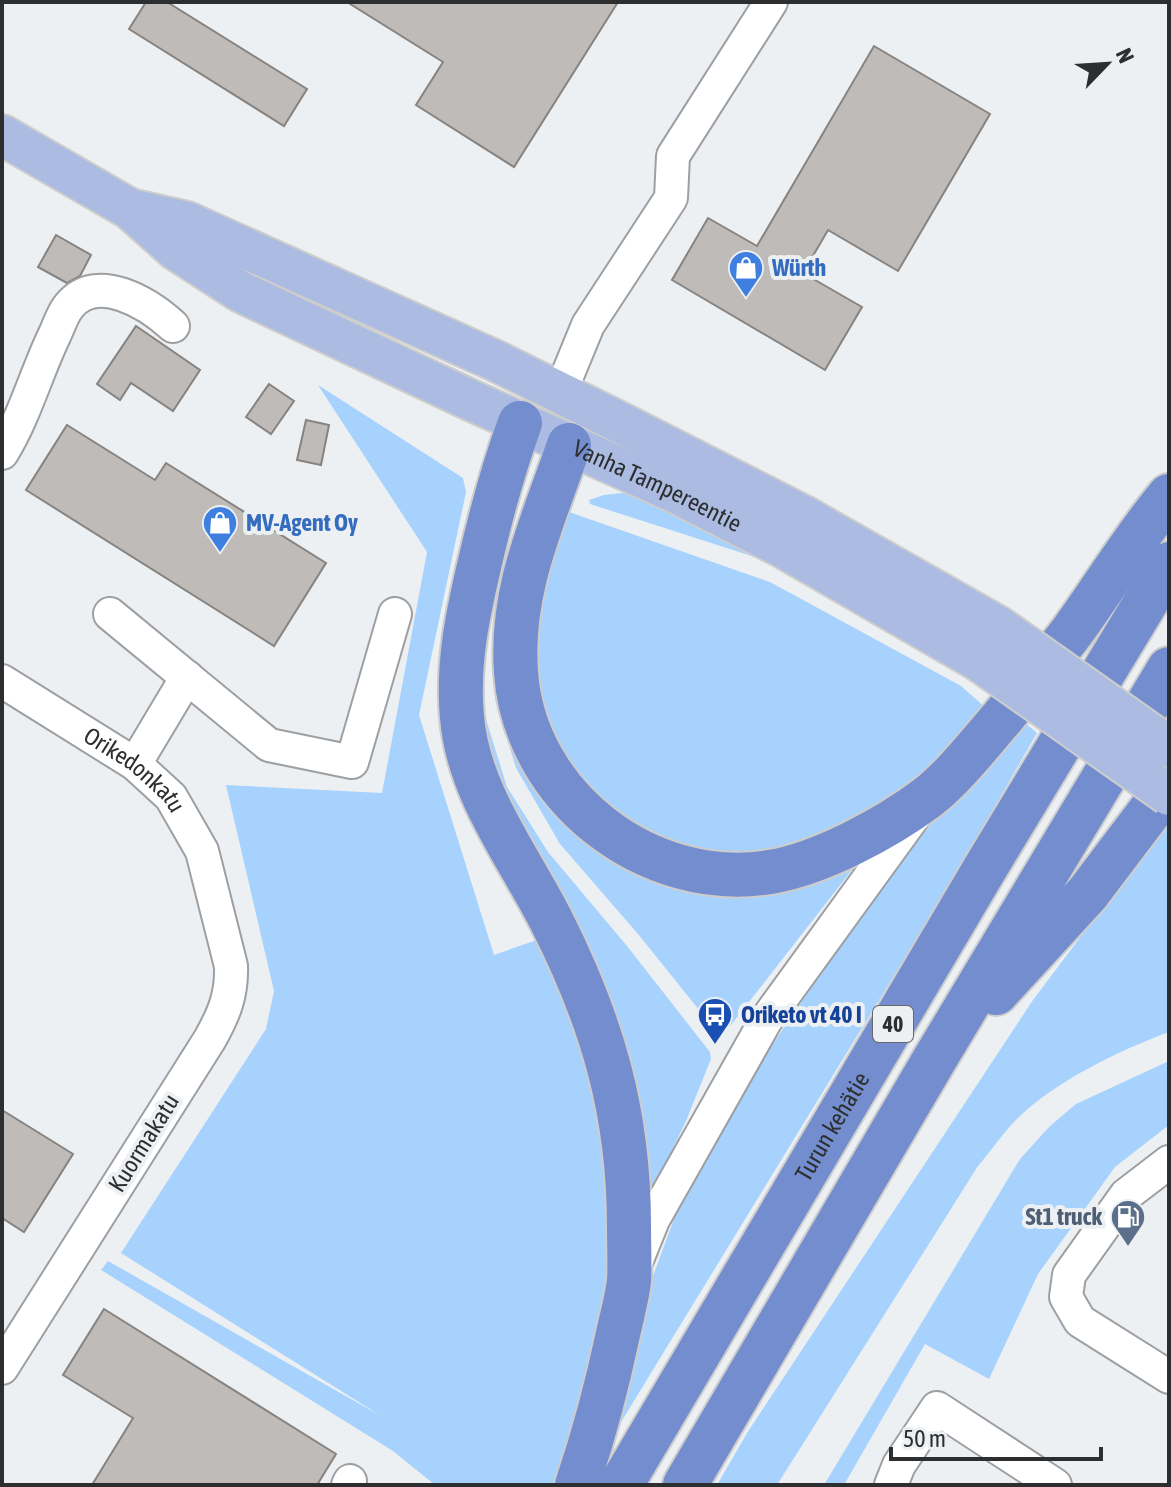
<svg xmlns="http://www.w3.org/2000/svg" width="1171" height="1487" viewBox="0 0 1171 1487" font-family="'Asap Condensed',sans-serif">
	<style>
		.green { fill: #a6d2fd }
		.building { fill: #bebbb8; stroke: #868380; stroke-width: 2 }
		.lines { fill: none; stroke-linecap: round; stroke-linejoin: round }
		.minor-casing { stroke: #9d9fa2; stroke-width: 36 }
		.major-casing { stroke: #cdcdcd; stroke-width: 44 }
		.highway-casing { stroke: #cdcdcd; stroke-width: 48 }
		.minor { stroke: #fff; stroke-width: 32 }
		.major { stroke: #abbbe2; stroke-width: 40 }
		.highway { stroke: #738dce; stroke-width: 44 }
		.major-bridge-casing { stroke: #cdcdcd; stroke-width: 44; stroke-linecap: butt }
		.major-bridge { stroke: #abbbe2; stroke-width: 40 }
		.labels { text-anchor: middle; stroke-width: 8; stroke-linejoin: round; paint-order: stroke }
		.shield { fill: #edf0f3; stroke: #67686a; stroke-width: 2 }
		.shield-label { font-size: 22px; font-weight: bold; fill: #2d2e2f }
		.shop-label { font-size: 24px; font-weight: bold; fill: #366cbe; stroke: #edf0f3; text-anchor: start }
		.street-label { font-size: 24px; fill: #2d2e2f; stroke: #edf0f3 }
		.transit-label { font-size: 24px; font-weight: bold; fill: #164399; stroke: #edf0f3; text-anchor: start }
		.service-label { font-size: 24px; font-weight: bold; fill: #4e5e75; stroke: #edf0f3; text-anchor: end }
	</style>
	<rect width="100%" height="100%" fill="#edf0f3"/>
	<g class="green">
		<path d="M 318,385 L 463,478 L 466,492 L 419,715 L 494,955 L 537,940 L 565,999 L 590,1079 L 608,1168 L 608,1300 L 575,1441 L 555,1485 L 435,1485 L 393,1451 L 101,1270 L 108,1261 L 381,1416 L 121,1253 L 266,1029 L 274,991 L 226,785 L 382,793 L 427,552 Z"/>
		<path d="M 622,493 L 645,496 L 801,572 L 590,504 L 589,500 L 604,495 Z"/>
		<path d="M 569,512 L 770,582 L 961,686 L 986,708 L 911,790 L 799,853 L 671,851 L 592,796 L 546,726 L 534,648 L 540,593 L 558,531 Z"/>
		<path d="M 495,699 L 505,699 L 575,831 L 609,858 L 649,876 L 859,861 L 731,1025 L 724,1030 L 712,1026 L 638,934 L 560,844 L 516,768 Z"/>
		<path d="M 480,700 L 507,787 L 548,852 L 627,946 L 710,1052 L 711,1059 L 686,1121 L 647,1203 L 486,756 Z"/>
		<path d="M 1019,718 L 1037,733 L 953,879 L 618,1427 L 650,1284 L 674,1219 L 743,1088 L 880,886 Z"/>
		<path d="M 1164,826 L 1169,829 L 1169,1032 C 1118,1051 1051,1083 1013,1123 C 1001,1136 990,1152 978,1166 L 777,1485 L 717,1485 L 747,1433 L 1033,1000 Z"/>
		<path d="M 1169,1061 L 1169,1125 L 1115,1167 L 1038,1274 L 989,1379 L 925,1344 L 844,1485 L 824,1485 L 1020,1159 L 1050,1126 L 1076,1104 Z"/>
	</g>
	<g class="building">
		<path d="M 146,2 L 167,2 L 307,89 L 284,126 L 129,29 Z"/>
		<path d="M 347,2 L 618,2 L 514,167 L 416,105 L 443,62 Z"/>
		<path d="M 874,46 L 990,114 L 898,271 L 828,230 L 803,273 L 862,307 L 825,370 L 672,280 L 708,218 L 757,246 Z"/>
		<path d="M 56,235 L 91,255 L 80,276 L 67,283 L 38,267 Z"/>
		<path d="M 136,326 L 200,370 L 173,411 L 131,383 L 120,400 L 97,384 Z"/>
		<path d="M 269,384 L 294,401 L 271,434 L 246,417 Z"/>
		<path d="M 306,420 L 329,425 L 321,465 L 297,460 Z"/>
		<path d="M 67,425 L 155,480 L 166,463 L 326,563 L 274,646 L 26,490 Z"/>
		<path d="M 2,1110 L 73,1154 L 24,1232 L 2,1218 Z"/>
		<path d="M 104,1309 L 336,1454 L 317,1485 L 92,1485 L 133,1418 L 63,1375 Z"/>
	</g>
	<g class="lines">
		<defs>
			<g id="minor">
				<path d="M 560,393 L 588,325 L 671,198 L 673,156 L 771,2"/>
				<path d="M 2,453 C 25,416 36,373 55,334 C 59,325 63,313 69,306 C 97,271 149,304 173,326"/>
				<path d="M 110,614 L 269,745 L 352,762 L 395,614"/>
				<path id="s1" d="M 2,681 L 135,764 L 171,797 L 202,851 L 231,966 C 232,995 224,1014 210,1039 L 2,1368"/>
				<path d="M 135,764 L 187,677"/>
				<path d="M 1169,1162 L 1126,1195 L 1069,1275 L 1066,1297 L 1080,1321 L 1169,1377"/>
				<path d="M 634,1267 L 653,1220 L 766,1020 L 917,812"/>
				<path d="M 348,1485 L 350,1481"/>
				<path d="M 891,1485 L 899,1465 L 937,1408 L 1055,1485"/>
			</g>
			<g id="major">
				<path id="s2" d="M 2,135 L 130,209 L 176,250 L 241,292 L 466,398 L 672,491 L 782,547 L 979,661"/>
				<path d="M 134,210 L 187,222 L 496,361 L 619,422 L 802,515 L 999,627"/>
			</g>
			<g id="highway">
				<path d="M 520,423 C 503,469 491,514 480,562 C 468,613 457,663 462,717 C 468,792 518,855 551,920 C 602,1021 629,1112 629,1226 C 629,1244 630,1263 629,1281 C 627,1298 622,1316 618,1334 C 607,1386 594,1435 577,1485"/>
				<path d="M 569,445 C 543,522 510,589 516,672 C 524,796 648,892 770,872 C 820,864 887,828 928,797 C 953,778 981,742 1002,718 C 1025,690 1049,662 1071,633 C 1104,588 1133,539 1169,496"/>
				<path d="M 996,993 L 1088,893 L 1169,786"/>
				<path id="s3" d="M 621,1485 L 984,870 L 1169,564"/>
				<path d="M 685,1485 L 933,1062 L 1169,669"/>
			</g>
		</defs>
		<use href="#minor" class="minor-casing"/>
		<use href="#major" class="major-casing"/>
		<use href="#highway" class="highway-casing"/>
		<use href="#minor" class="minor"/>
		<use href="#major" class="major"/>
		<use href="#highway" class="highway"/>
		<defs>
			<g id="major-bridge">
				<path d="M 999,627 L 1169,747"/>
				<path d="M 979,661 L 1169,795"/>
			</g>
		</defs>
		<use href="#major-bridge" class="major-bridge-casing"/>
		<use href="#major-bridge" class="major-bridge"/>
	</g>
	<defs>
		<symbol id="shop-pin" viewBox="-11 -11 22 30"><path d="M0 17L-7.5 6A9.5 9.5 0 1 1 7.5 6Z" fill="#3f7fe0" stroke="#edf0f3"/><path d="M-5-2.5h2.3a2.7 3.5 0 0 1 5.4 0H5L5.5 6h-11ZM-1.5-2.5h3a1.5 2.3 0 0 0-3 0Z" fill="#fff"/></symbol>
		<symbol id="bus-pin" viewBox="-11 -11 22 30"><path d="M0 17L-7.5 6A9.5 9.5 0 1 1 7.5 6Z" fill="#1a4fb4" stroke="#edf0f3"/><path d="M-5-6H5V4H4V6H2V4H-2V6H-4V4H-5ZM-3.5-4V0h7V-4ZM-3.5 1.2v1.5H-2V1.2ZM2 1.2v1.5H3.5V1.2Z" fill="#fff"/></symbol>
		<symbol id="fuel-pin" viewBox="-11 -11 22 30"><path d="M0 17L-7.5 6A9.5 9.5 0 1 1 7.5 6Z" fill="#5c6f8a" stroke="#edf0f3"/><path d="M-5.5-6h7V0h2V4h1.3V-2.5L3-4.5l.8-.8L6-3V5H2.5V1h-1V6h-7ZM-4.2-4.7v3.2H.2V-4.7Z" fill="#fff"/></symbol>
	</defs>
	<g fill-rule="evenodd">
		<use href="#shop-pin" x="726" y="248" width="40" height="54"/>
		<use href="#shop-pin" x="200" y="503" width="40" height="54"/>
		<use href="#bus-pin" x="695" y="995" width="40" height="54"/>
		<use href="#fuel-pin" x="1108" y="1197" width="40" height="54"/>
	</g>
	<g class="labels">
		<rect class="shield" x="873" y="1006" width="40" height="36" rx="6"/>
		<g class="shield-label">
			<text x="893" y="1032">40</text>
		</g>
		<g class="shop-label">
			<text x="772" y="276">Würth</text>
			<text x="246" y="531">MV-Agent Oy</text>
		</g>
		<g class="street-label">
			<text dy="8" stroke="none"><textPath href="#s2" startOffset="746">Vanha Tampereentie</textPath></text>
			<text dy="8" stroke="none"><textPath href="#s1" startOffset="160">Orikedonkatu</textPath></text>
			<text dy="8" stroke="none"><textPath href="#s3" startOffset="416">Turun kehätie</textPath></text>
			<text transform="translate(144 1143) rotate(-58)" y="8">Kuormakatu</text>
		</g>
		<g class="transit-label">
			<text x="741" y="1023">Oriketo vt 40 I</text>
		</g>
		<g class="service-label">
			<text x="1102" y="1225">St1 truck</text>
		</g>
	</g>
	<rect width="1171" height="1487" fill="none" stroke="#2d2e2f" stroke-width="8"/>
	<g transform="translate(1107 64) rotate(65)" stroke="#edf0f3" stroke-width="6" paint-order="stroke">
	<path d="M0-6L14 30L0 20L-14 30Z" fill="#2d2e2f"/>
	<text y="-12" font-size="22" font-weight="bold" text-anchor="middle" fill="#2d2e2f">N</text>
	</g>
	<path d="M891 1447v12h210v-12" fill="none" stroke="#2d2e2f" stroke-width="4"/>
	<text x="903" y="1447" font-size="24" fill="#2d2e2f" stroke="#edf0f3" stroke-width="6" paint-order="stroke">50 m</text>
</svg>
